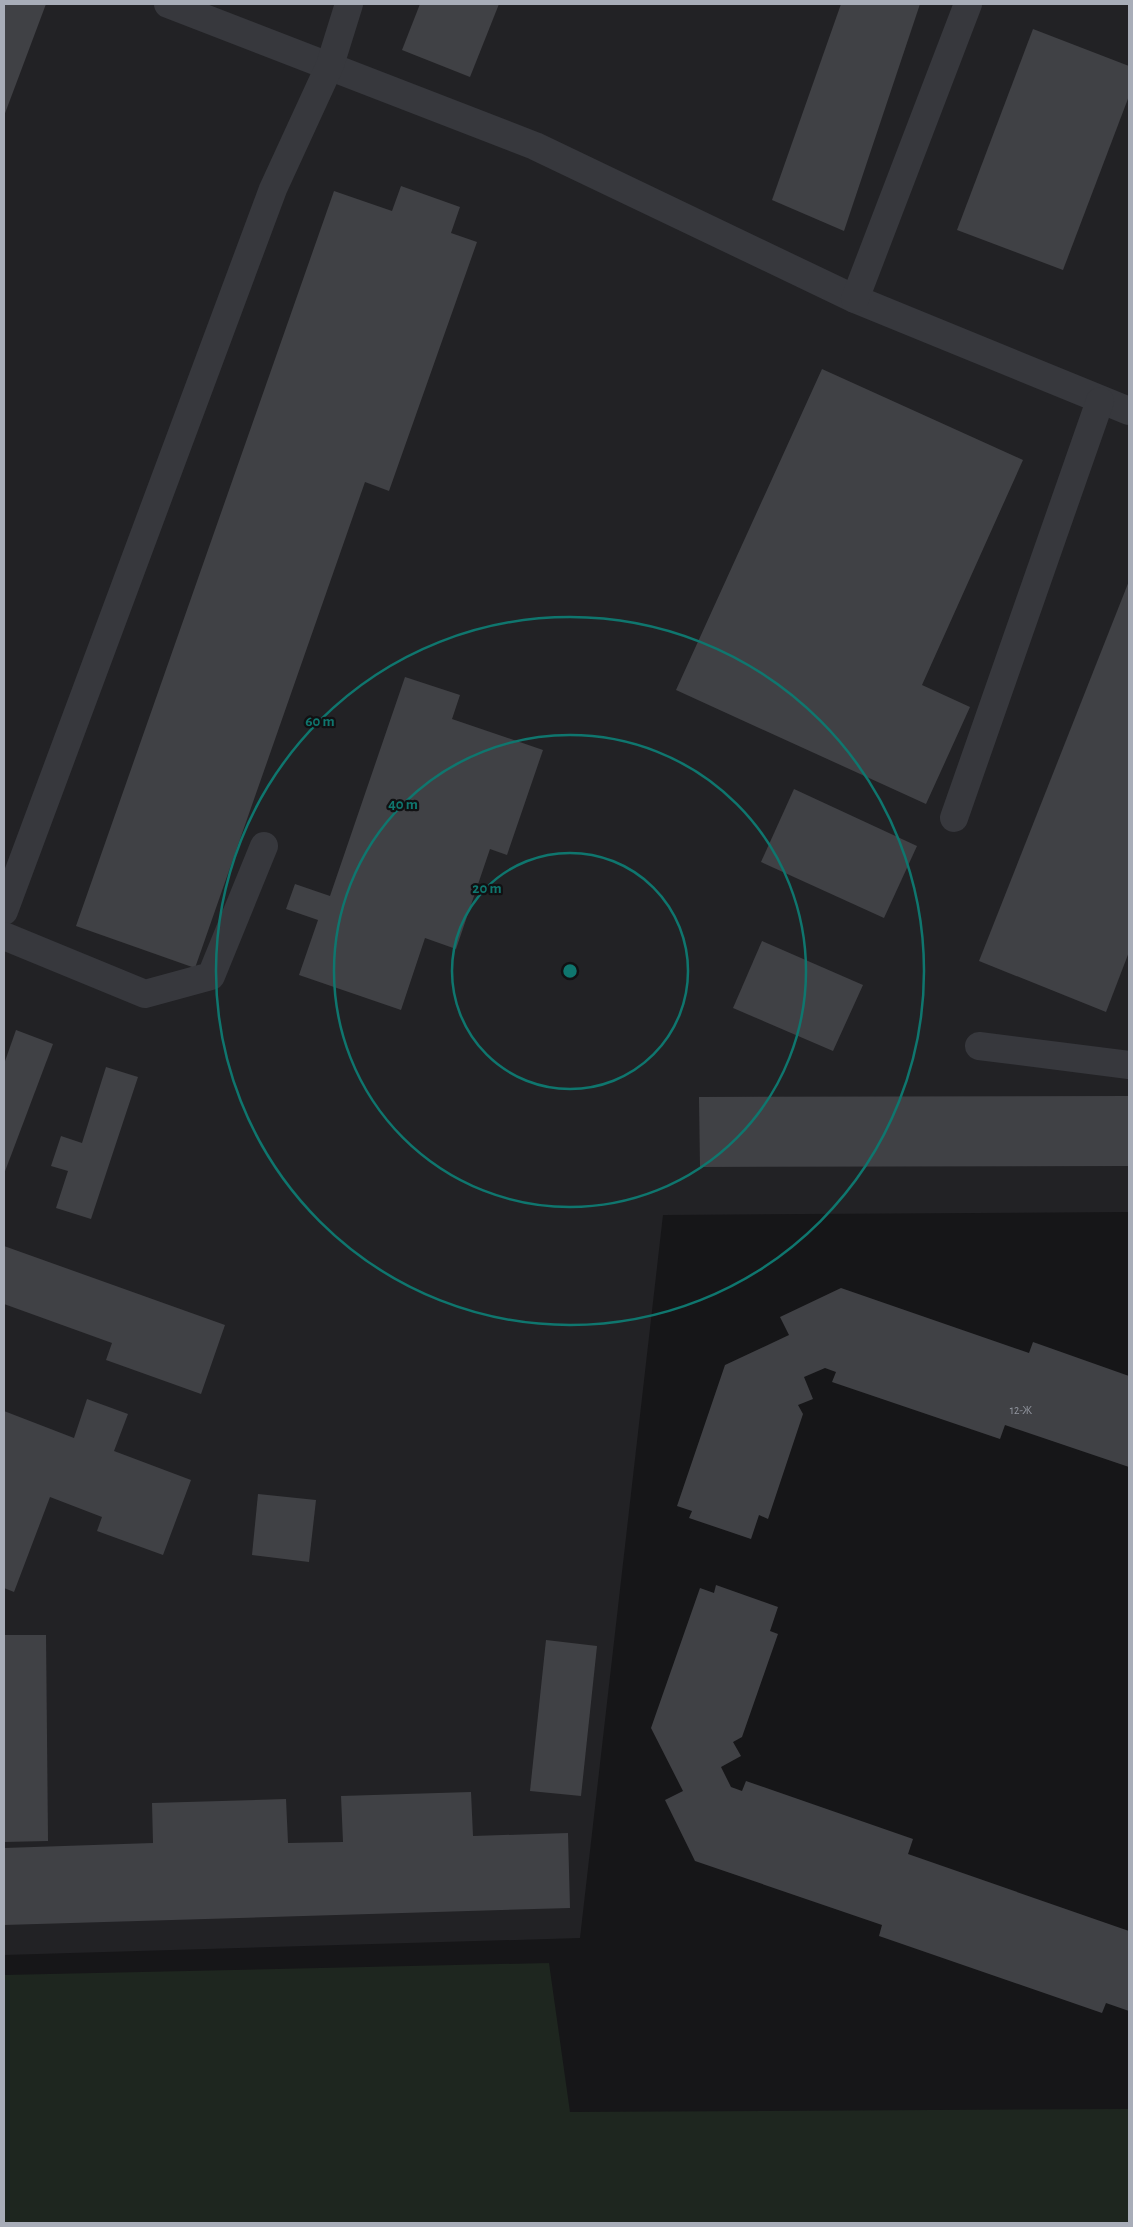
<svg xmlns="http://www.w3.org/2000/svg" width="1133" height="2227" viewBox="0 0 1133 2227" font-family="'Alegreya Sans',sans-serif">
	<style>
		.built { fill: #222225 }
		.green { fill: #1e261f }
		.building { fill: #404145 }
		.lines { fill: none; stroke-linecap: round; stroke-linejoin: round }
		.minor { stroke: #37383d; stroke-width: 28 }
		.ring { fill: none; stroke: #0f766e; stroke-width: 2.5 }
		.labels { text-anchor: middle; stroke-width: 4.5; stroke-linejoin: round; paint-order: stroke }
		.number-label { font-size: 12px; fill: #8e929b }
		.centre { fill: #0f766e; stroke: #111113; stroke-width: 2.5 }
		.ring-label { font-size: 15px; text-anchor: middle; font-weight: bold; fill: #0f766e; stroke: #111113; stroke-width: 4.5; stroke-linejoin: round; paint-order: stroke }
	</style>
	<rect width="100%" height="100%" fill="#161618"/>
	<path class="built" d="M 4,4 L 1129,4 L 1129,1212 L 663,1215 L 580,1938 L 4,1955 Z"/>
	<path class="green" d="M 549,1963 L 570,2112 L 1129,2109 L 1129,2223 L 4,2223 L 4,1975 Z"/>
	<g class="building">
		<path d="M 4,4 L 46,4 L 4,116 Z"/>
		<path d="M 420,4 L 499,4 L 470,77 L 402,50 Z"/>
		<path d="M 841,4 L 920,4 L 844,231 L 772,200 Z"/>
		<path d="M 1033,29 L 1129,66 L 1129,96 L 1063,270 L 957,230 Z"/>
		<path d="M 401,186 L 460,207 L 451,233 L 477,242 L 389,491 L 365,482 L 195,968 L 76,926 L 334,191 L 392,211 Z"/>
		<path d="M 822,369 L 1023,460 L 922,685 L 970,707 L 926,804 L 676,690 Z"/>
		<path d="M 1129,581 L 1129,952 L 1106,1012 L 979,961 Z"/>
		<path d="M 405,677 L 460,695 L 452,719 L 543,750 L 507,855 L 490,849 L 456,949 L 425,938 L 401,1010 L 299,975 L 318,920 L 286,909 L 295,884 L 330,896 Z"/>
		<path d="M 794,789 L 917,846 L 884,918 L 761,862 Z"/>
		<path d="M 762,941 L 863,985 L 833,1051 L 733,1008 Z"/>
		<path d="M 16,1030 L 53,1044 L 4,1174 L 4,1064 Z"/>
		<path d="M 106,1067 L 138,1077 L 91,1219 L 56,1208 L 68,1171 L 51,1166 L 61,1136 L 82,1143 Z"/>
		<path d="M 1129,1096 L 1129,1166 L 700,1167 L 699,1097 Z"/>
		<path d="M 4,1246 L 225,1325 L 201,1394 L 106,1360 L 112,1343 L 4,1304 Z"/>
		<path d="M 841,1288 L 1029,1353 L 1033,1342 L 1129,1376 L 1129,1467 L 1005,1425 L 1000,1439 L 832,1382 L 836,1372 L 825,1368 L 804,1377 L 813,1399 L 798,1405 L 803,1414 L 768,1519 L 759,1515 L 751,1539 L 689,1518 L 692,1511 L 677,1506 L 725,1365 L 789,1335 L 780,1317 Z"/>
		<path d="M 87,1399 L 128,1414 L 114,1451 L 191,1480 L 163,1555 L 97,1531 L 102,1517 L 50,1497 L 14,1592 L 4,1588 L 4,1411 L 74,1438 Z"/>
		<path d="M 258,1494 L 316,1500 L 309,1562 L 252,1555 Z"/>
		<path d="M 716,1585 L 778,1607 L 770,1631 L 778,1634 L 742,1737 L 733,1742 L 741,1756 L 721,1767 L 731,1787 L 742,1791 L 746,1781 L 913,1839 L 908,1854 L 1129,1931 L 1129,2011 L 1106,2003 L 1102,2013 L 879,1936 L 882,1925 L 695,1861 L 665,1800 L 683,1791 L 651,1728 L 700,1588 L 714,1593 Z"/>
		<path d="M 4,1635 L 46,1635 L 48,1841 L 4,1842 Z"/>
		<path d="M 546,1640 L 597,1646 L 581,1796 L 530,1791 Z"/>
		<path d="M 471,1792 L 473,1836 L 568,1833 L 570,1908 L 4,1925 L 4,1848 L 153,1843 L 152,1803 L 286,1799 L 288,1843 L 343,1842 L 341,1796 Z"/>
	</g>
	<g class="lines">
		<g class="minor">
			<path d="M 168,4 L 535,146 L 855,299 L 1129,411"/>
			<path d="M 855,299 L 968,4"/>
			<path d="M 954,818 L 1100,401"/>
			<path d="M 4,911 L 273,189 L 330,65 L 349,4"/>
			<path d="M 4,936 L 145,994 L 211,976 L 264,846"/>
			<path d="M 979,1046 L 1129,1065"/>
		</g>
	</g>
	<g class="ring">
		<circle cx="570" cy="971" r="118"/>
		<circle cx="570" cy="971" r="236"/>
		<circle cx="570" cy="971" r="354"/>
	</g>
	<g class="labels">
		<g class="number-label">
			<text x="1021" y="1414">12-Ж</text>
		</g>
	</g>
	<circle cx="570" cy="971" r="8" class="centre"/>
	<g class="ring-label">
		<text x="320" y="726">60 m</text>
		<text x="403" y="809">40 m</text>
		<text x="487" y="893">20 m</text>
	</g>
	<rect width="1133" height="2227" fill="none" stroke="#a8adb8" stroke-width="10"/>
</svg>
